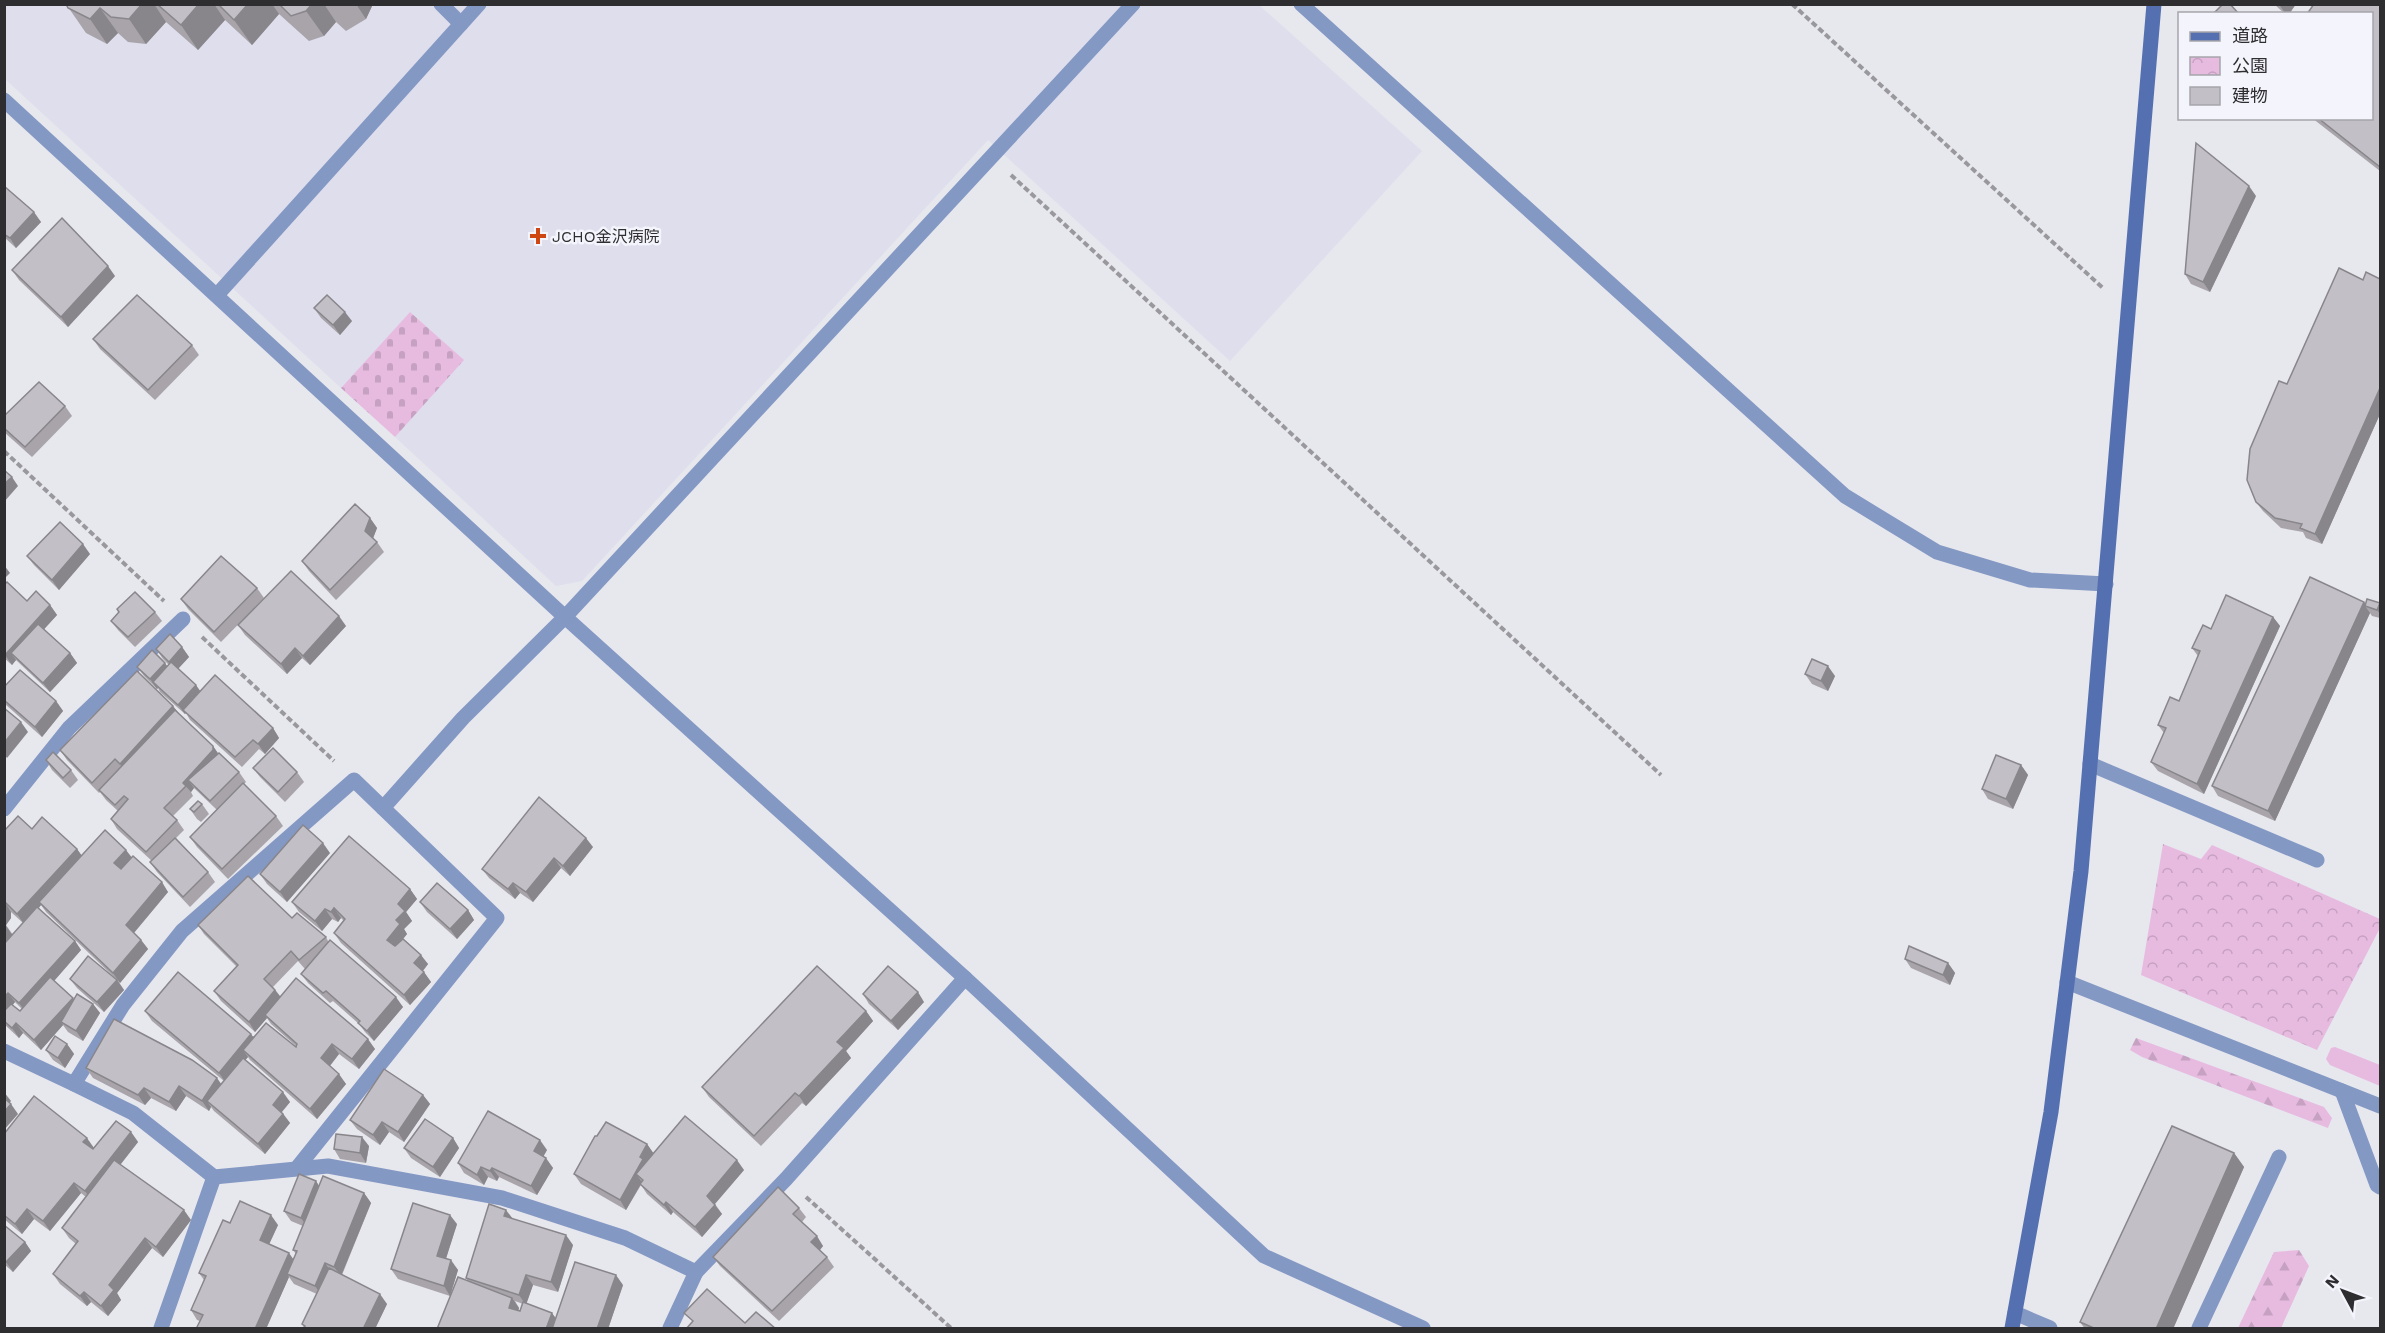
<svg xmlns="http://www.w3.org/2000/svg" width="2385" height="1333" viewBox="0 0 2385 1333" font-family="'Work Sans','Noto Sans JP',sans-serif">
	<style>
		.built { fill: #dedeed }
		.green { fill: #e7bbe0 }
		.forest { fill: url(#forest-firs) }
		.cemetery { fill: url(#cemetery-stones) }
		.park { fill: url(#park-crowns) }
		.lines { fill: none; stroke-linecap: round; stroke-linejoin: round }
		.path { stroke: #98989d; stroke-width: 4; stroke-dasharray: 6 3; stroke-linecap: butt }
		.lane { stroke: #8498c4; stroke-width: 15 }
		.street { stroke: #8498c4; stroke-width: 15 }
		.secondary { stroke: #5570b0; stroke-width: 15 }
		.wall { fill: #a8a4aa; fill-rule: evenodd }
		.shaded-wall { fill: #88868b }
		.building { fill: #c3bfc6; stroke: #88868b; stroke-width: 1.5 }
		.poi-dot { fill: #ce4713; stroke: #f4f4fc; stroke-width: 2 }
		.labels { text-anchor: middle; stroke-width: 5; stroke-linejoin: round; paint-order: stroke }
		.poi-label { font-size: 16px; fill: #2e2e31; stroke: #f4f4fc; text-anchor: start }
	</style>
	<defs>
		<pattern id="forest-firs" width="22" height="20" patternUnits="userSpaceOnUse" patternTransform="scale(1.5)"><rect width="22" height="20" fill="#e7bbe0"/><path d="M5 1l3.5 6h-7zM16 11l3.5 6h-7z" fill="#c6a1c1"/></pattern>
		<pattern id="cemetery-stones" width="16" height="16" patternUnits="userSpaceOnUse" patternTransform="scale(1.5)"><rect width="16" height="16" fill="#e7bbe0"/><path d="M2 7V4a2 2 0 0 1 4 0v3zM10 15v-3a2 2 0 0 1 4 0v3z" fill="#c6a1c1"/></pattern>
		<pattern id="park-crowns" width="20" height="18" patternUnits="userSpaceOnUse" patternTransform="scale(1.5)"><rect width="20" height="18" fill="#e7bbe0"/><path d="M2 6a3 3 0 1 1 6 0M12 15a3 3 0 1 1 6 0" fill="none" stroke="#c6a1c1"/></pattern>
	</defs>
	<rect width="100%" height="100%" fill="#e7e7ee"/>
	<path class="built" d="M 4,5 L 1259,5 L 1422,151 L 1230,361 L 988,140 L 582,581 L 556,586 L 395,437 L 463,360 L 410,312 L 341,388 L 5,79 Z"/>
	<path class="green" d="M 2335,1047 L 2380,1065 L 2380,1086 L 2330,1065 L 2326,1059 L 2331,1048 Z"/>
	<g class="forest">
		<path d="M 2136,1038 L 2324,1107 L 2332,1118 L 2328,1128 L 2142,1057 L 2130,1050 Z"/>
		<path d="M 2299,1250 L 2309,1266 L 2281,1328 L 2238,1328 L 2274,1252 Z"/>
	</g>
	<path class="cemetery" d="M 410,312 L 464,360 L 395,437 L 341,388 Z"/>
	<path class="park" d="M 2163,844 L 2201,859 L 2212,845 L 2380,919 L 2380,928 L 2317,1050 L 2141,975 Z"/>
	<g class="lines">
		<g class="path">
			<path d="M 1792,4 L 2104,289"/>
			<path d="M 1011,175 L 1661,775"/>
			<path d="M 4,451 L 164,601"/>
			<path d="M 202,637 L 334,761"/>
			<path d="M 806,1197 L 951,1328"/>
		</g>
		<g class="lane">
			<path d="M 441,4 L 461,24"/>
			<path d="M 217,295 L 479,4"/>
			<path d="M 2067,982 L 2380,1106"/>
			<path d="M 2342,1091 L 2377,1185 L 2380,1187"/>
		</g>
		<g class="street">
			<path d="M 1301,4 L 1845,496 L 1937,552 L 2030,580 L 2106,584"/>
			<path d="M 4,100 L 565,617 L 965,978 L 1264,1256 L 1423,1328"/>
			<path d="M 2090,764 L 2317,860"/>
			<path d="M 4,809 L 69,728 L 183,619"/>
			<path d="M 965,978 L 786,1179 L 696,1272 L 625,1238 L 502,1198 L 328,1166 L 214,1177 L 133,1113 L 74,1084 L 123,1005 L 182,931 L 354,780 L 383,808 L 463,718 L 565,617 L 1133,4"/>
			<path d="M 4,1051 L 74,1084"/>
			<path d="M 297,1168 L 497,918 L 383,808"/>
			<path d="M 2015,1313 L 2050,1328"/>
			<path d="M 161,1328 L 214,1177"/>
			<path d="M 670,1328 L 696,1272"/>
			<path d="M 2199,1328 L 2279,1157"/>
		</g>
		<path class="secondary" d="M 2012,1328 L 2051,1112 L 2081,871 L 2154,4"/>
	</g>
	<g class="wall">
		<path d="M 66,4 L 373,4 L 366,19 L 346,31 L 336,22 L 324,36 L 309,41 L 279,14 L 252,45 L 225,20 L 198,50 L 166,22 L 146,44 L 128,42 L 118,33 L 107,44 L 86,33 Z"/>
		<path d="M 2274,4 L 2296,4 L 2289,14 L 2285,14 Z"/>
		<path d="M 2380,4 L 2380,171 L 2312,118 L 2372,118 Z"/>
		<path d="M 4,186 L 41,222 L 16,248 L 4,237 Z"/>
		<path d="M 2256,196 L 2210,292 L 2191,284 L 2185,274 Z"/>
		<path d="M 12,270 L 115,276 L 68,327 L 19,280 Z"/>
		<path d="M 2380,279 L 2380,414 L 2322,544 L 2306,538 L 2303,532 L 2281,528 L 2263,511 L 2256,502 L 2287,384 L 2363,280 Z"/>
		<path d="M 314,308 L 352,321 L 340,335 L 321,318 Z"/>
		<path d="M 93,339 L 192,345 L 199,355 L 155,400 L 100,349 Z"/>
		<path d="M 65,406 L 72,416 L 32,457 L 4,432 L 4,416 Z"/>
		<path d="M 370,518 L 377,528 L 373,538 L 377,542 L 384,552 L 336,600 L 309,571 L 302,561 Z"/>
		<path d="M 90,554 L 59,590 L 34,565 L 27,556 Z"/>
		<path d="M 4,585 L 27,601 L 50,605 L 57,615 L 44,629 L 70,653 L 77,663 L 50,692 L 16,660 L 12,665 L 4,658 Z"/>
		<path d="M 257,588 L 264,598 L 221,642 L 188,609 L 181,599 Z"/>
		<path d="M 2364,602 L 2366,604 L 2380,603 L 2380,618 L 2372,616 L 2370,613 L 2275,821 L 2218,796 L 2212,786 Z"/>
		<path d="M 155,612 L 162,621 L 135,647 L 118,630 L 111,621 Z"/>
		<path d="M 2273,617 L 2280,626 L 2204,794 L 2158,771 L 2151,762 L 2164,733 L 2158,725 L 2179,701 L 2198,656 L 2192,648 L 2211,629 Z"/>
		<path d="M 238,625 L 346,626 L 310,665 L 302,658 L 287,674 L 245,635 Z"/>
		<path d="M 182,647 L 189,657 L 178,669 L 200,691 L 273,728 L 279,738 L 265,754 L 259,749 L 242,767 L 190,720 L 186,713 L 185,714 L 160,692 L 158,688 L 157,689 L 144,676 L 137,667 L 167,667 L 169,665 L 163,659 L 156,649 Z"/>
		<path d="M 1805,674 L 1835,676 L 1828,691 L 1812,684 Z"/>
		<path d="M 4,687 L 56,701 L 63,711 L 42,737 L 5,704 Z"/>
		<path d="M 173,706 L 178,713 L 213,746 L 218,754 L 239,772 L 246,782 L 244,784 L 276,816 L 283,826 L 228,879 L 197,847 L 190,837 L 217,810 L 194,788 L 191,792 L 193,796 L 173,816 L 177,820 L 184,830 L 176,838 L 208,872 L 215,882 L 190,907 L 157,872 L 150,862 L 152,861 L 117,829 L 111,819 L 118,811 L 106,800 L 100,792 L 99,793 L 67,760 L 60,750 Z"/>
		<path d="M 46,760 L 71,770 L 78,780 L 70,788 L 52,770 Z"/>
		<path d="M 2021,765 L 2028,775 L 2013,809 L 1988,799 L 1982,789 Z"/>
		<path d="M 253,768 L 297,772 L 304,782 L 285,802 L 260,777 Z"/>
		<path d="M 202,804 L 209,814 L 201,822 L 197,819 L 190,809 Z"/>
		<path d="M 32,829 L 77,849 L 82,856 L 131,857 L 168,892 L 134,933 L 141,940 L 148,949 L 120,983 L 118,981 L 124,990 L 104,1012 L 77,988 L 70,979 L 115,978 L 46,912 L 41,905 L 39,908 L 75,941 L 81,950 L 54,981 L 74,1000 L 93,1004 L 100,1013 L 83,1041 L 68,1032 L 63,1025 L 41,1050 L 23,1033 L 19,1038 L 4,1024 L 4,831 ZM 11,912 L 23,923 L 13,935 L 6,925 L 11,918 ZM 15,1002 L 22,1009 L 20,1011 L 13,1005 Z"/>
		<path d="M 593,847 L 570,876 L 561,868 L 533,902 L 520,893 L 515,899 L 489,878 L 482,869 Z"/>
		<path d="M 330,853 L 287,902 L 267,884 L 260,874 Z"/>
		<path d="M 410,889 L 417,899 L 406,912 L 412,921 L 404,929 L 407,934 L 403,939 L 428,964 L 423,971 L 431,982 L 410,1005 L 341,943 L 334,933 L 344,921 L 341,918 L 338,922 L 332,919 L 322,931 L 299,912 L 292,902 Z"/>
		<path d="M 420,902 L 468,910 L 474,920 L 457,939 L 427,912 Z"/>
		<path d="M 292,918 L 326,937 L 328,941 L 403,1007 L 374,1041 L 365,1032 L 359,1024 L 333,1001 L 330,1003 L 308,983 L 301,974 L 305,969 L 298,961 L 273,987 L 280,996 L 375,1049 L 359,1069 L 339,1054 L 330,1066 L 346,1084 L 317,1119 L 250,1060 L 248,1057 L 245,1060 L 290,1102 L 282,1112 L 290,1123 L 265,1154 L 214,1111 L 211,1107 L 209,1111 L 186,1096 L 176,1111 L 151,1098 L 145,1105 L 93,1078 L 86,1068 L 222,1084 L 224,1081 L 152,1021 L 145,1011 L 296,1046 L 271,1024 L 267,1018 L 255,1032 L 221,1001 L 214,991 L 237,967 L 204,934 L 198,925 Z"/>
		<path d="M 1905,959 L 1948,963 L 1955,973 L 1950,985 L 1911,968 Z"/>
		<path d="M 863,994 L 924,1002 L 898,1030 L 869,1004 Z"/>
		<path d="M 866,1011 L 873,1021 L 846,1051 L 851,1058 L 806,1106 L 802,1103 L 761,1146 L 709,1097 L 702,1087 Z"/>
		<path d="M 67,1044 L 74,1054 L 65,1068 L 53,1060 L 46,1050 Z"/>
		<path d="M 423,1095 L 430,1104 L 404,1142 L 389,1132 L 380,1145 L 357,1129 L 350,1120 Z"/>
		<path d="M 131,1132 L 138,1142 L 120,1165 L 191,1220 L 163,1257 L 152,1248 L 117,1293 L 121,1300 L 108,1316 L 91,1302 L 87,1306 L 60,1284 L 53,1274 L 76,1244 L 69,1238 L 62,1228 L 86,1197 L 81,1193 L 50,1231 L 34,1219 L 22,1234 L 4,1219 L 4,1134 L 94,1148 L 93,1149 Z"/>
		<path d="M 453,1138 L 459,1148 L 440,1177 L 411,1158 L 404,1148 Z"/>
		<path d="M 647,1144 L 653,1153 L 744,1170 L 715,1204 L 722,1214 L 702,1237 L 673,1212 L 671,1215 L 647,1194 L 641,1185 L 626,1210 L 581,1184 L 574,1174 Z"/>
		<path d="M 369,1146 L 366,1163 L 340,1159 L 334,1149 Z"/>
		<path d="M 547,1150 L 543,1156 L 553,1168 L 537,1195 L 499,1177 L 497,1181 L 488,1177 L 484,1185 L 464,1173 L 458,1163 Z"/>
		<path d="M 2234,1153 L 2244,1167 L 2173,1329 L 2085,1329 L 2080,1322 Z"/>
		<path d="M 316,1181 L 319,1186 L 364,1193 L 371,1203 L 342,1275 L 387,1304 L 375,1329 L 304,1329 L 304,1328 L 302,1324 L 317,1294 L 294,1284 L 289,1277 L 266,1329 L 196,1329 L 200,1321 L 197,1320 L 191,1310 L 204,1280 L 199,1273 L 230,1223 L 278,1225 L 269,1244 L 293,1259 L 296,1254 L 293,1250 L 303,1226 L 291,1221 L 284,1211 Z"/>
		<path d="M 799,1208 L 806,1217 L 802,1222 L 823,1246 L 820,1250 L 827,1257 L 834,1267 L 779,1321 L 720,1266 L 713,1257 Z"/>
		<path d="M 513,1219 L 573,1245 L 558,1292 L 533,1285 L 526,1304 L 552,1313 L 556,1319 L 623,1285 L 608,1329 L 437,1329 L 468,1281 L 466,1278 ZM 515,1301 L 523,1304 L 520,1311 L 518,1311 L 519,1308 Z"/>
		<path d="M 457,1224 L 446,1258 L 458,1270 L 450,1296 L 398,1279 L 391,1269 Z"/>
		<path d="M 4,1225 L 25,1242 L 31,1251 L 13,1272 L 4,1264 Z"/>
	</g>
	<g class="shaded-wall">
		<path d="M 142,4 L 154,4 L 166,22 L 146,44 L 129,19 Z"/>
		<path d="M 199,4 L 214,4 L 225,20 L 198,50 L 181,25 Z"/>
		<path d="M 248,4 L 272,4 L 279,14 L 252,45 L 234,20 Z"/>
		<path d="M 312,4 L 324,4 L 336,22 L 324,36 L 306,11 Z"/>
		<path d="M 356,4 L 373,4 L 366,19 Z"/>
		<path d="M 2281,4 L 2296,4 L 2289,14 L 2286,14 L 2280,6 Z"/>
		<path d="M 100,8 L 118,33 L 107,44 L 90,19 Z"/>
		<path d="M 2249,186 L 2256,196 L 2210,292 L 2203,282 Z"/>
		<path d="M 34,212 L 41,222 L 16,248 L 10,238 Z"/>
		<path d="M 108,266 L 115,276 L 68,327 L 61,317 Z"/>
		<path d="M 345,312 L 352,321 L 340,335 L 333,325 Z"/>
		<path d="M 2380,388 L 2380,414 L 2322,544 L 2315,534 Z"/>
		<path d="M 12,477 L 18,486 L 4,502 L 4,484 Z"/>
		<path d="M 370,518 L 377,528 L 372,541 L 365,531 Z"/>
		<path d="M 83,544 L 90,554 L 59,590 L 52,580 Z"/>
		<path d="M 4,565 L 10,573 L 4,579 Z"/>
		<path d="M 2364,602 L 2367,607 L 2365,606 L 2370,613 L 2275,821 L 2268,811 Z"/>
		<path d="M 2380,603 L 2380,614 L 2377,610 Z"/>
		<path d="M 50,605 L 57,615 L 17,659 L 11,653 L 16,660 L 12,665 L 5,655 Z"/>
		<path d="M 339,616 L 346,626 L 310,665 L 303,656 Z"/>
		<path d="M 2273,617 L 2280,626 L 2204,794 L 2197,784 Z"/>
		<path d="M 182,647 L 189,657 L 176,671 L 169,662 Z"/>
		<path d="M 295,648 L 302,658 L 287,674 L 281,664 Z"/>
		<path d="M 70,653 L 77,663 L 50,692 L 43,683 Z"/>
		<path d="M 165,663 L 172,673 L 153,682 L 158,688 L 157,689 L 150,679 Z"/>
		<path d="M 1828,666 L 1835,676 L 1828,691 L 1821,681 Z"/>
		<path d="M 196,685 L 203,695 L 183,710 L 186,713 L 185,714 L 178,705 Z"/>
		<path d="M 56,701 L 63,711 L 42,737 L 35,727 Z"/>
		<path d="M 173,706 L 180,715 L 127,774 L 120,764 Z"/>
		<path d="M 21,722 L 28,732 L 7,758 L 4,754 L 4,743 Z"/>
		<path d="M 273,728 L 279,738 L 265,754 L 258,744 Z"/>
		<path d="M 213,746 L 220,756 L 188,780 L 194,788 L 191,792 L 183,783 Z"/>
		<path d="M 2021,765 L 2028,775 L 2013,809 L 2006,799 Z"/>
		<path d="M 586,838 L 593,847 L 570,876 L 563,866 Z"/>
		<path d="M 323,843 L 330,853 L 287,902 L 280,892 Z"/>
		<path d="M 77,849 L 84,859 L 39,902 L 41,905 L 24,924 L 17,914 Z"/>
		<path d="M 126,850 L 133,859 L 121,873 L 114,863 Z"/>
		<path d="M 554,858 L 561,868 L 533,902 L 526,892 Z"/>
		<path d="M 162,882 L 168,892 L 132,935 L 126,925 Z"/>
		<path d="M 513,883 L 520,893 L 515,899 L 508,889 Z"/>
		<path d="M 410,889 L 417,899 L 406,912 L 412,921 L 404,929 L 407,934 L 394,950 L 387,940 L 396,920 L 398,904 Z"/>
		<path d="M 5,902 L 11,912 L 11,918 L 4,928 Z"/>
		<path d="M 334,908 L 341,918 L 338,922 L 331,912 Z"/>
		<path d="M 325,909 L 332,919 L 322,931 L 315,921 Z"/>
		<path d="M 468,910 L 474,920 L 457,939 L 450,929 Z"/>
		<path d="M 6,926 L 13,936 L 4,945 L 4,928 Z"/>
		<path d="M 141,940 L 148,949 L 120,983 L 113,973 Z"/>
		<path d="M 75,941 L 81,950 L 26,1013 L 19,1003 Z"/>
		<path d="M 421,955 L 428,964 L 421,973 L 414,963 Z"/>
		<path d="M 1948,963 L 1955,973 L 1950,985 L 1943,975 Z"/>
		<path d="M 424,972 L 431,982 L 410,1005 L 404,995 Z"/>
		<path d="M 117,980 L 124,990 L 104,1012 L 97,1002 Z"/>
		<path d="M 275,990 L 282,999 L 265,1015 L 267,1018 L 255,1032 L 249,1022 Z"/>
		<path d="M 918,992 L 924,1002 L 898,1030 L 891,1021 Z"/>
		<path d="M 8,993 L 15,1002 L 4,1014 L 4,997 Z"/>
		<path d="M 396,997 L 403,1007 L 374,1041 L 367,1031 Z"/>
		<path d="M 73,998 L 79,1008 L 61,1022 L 63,1025 L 41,1050 L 34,1040 Z"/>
		<path d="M 93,1004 L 100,1013 L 83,1041 L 76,1031 Z"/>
		<path d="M 866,1011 L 873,1021 L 846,1051 L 851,1058 L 806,1106 L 799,1096 L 837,1042 Z"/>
		<path d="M 16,1023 L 23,1033 L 19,1038 L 12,1028 Z"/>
		<path d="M 251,1034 L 258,1044 L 243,1050 L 248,1057 L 226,1083 L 219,1073 Z"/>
		<path d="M 368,1039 L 375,1049 L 359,1069 L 352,1059 Z"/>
		<path d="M 67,1044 L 74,1054 L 65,1068 L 58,1058 Z"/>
		<path d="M 332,1044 L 339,1054 L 328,1068 L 321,1058 Z"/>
		<path d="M 339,1074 L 346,1084 L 317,1119 L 310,1109 Z"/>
		<path d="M 217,1078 L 224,1088 L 207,1101 L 211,1107 L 209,1111 L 202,1101 Z"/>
		<path d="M 179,1086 L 186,1096 L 176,1111 L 169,1102 Z"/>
		<path d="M 144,1088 L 151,1098 L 145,1105 L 138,1095 Z"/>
		<path d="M 4,1092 L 11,1101 L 8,1105 L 4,1100 Z"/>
		<path d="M 283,1092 L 290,1102 L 280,1114 L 273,1105 Z"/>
		<path d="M 423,1095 L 430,1104 L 404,1142 L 398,1132 Z"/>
		<path d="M 11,1104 L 18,1114 L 4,1130 L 4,1112 Z"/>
		<path d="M 283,1114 L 290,1123 L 265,1154 L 258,1144 Z"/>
		<path d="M 382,1122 L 389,1132 L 380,1145 L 373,1135 Z"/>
		<path d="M 131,1132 L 138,1142 L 92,1201 L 85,1191 Z"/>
		<path d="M 362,1137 L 369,1146 L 366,1163 L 360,1153 Z"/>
		<path d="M 87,1138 L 94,1148 L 90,1152 L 83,1142 Z"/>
		<path d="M 453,1138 L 459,1148 L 440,1177 L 433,1167 Z"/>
		<path d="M 540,1140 L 547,1150 L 541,1161 L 534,1151 Z"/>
		<path d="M 647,1144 L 654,1154 L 636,1174 L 642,1182 L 626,1210 L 620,1200 Z"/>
		<path d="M 2234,1153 L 2244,1167 L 2173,1329 L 2156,1329 Z"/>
		<path d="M 546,1158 L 553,1168 L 537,1195 L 531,1186 Z"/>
		<path d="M 737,1160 L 744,1170 L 713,1206 L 707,1196 Z"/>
		<path d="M 481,1167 L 488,1177 L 484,1185 L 477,1175 Z"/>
		<path d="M 492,1168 L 499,1177 L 497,1181 L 490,1171 Z"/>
		<path d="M 316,1181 L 322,1191 L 308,1228 L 301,1218 Z"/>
		<path d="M 74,1183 L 81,1193 L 50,1231 L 43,1221 Z"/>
		<path d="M 364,1193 L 371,1203 L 341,1276 L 334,1267 Z"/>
		<path d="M 666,1202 L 673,1212 L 671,1215 L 664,1205 Z"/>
		<path d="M 715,1205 L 722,1214 L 702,1237 L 695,1227 Z"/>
		<path d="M 27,1209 L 34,1219 L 22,1234 L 15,1224 Z"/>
		<path d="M 184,1210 L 191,1220 L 163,1257 L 156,1247 Z"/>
		<path d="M 506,1210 L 513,1219 L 504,1216 Z"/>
		<path d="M 271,1215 L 278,1225 L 267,1249 L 260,1240 Z"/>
		<path d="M 450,1215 L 457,1224 L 444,1265 L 437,1256 Z"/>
		<path d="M 566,1235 L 573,1245 L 558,1292 L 551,1282 Z"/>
		<path d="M 817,1236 L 823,1246 L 818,1252 L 811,1242 Z"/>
		<path d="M 145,1238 L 152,1248 L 117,1293 L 121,1300 L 108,1316 L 101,1306 L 109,1285 Z"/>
		<path d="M 25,1242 L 31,1251 L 13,1272 L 6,1262 Z"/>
		<path d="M 289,1253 L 296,1263 L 287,1274 L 289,1277 L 266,1329 L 255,1329 Z"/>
		<path d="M 451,1260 L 458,1270 L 450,1296 L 444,1286 Z"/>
		<path d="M 325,1263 L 332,1273 L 322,1296 L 315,1286 Z"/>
		<path d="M 526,1275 L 533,1285 L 526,1305 L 519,1295 Z"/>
		<path d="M 616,1275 L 623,1285 L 608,1329 L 597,1329 Z"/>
		<path d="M 84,1292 L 91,1302 L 87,1306 L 80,1296 Z"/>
		<path d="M 380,1294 L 387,1304 L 375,1329 L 363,1329 Z"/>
		<path d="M 512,1298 L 519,1308 L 516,1317 L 509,1308 Z"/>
		<path d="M 552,1313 L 559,1323 L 556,1329 L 546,1329 Z"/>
	</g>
	<g class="building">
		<path d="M 66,4 L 142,4 L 129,19 L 111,17 L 100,8 L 90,19 L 68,8 Z"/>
		<path d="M 157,4 L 199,4 L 181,25 Z"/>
		<path d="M 218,4 L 248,4 L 234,20 Z"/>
		<path d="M 279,4 L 312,4 L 306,11 L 291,16 Z"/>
		<path d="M 2223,4 L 2230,4 L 2239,14 L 2213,14 Z"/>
		<path d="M 2314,4 L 2380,4 L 2380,167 L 2318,118 L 2372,118 L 2372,14 L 2307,14 Z"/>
		<path d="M 2196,143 L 2249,186 L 2203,282 L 2185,274 Z"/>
		<path d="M 4,186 L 34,212 L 10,238 L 4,234 Z"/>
		<path d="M 62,218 L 108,266 L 61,317 L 12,270 Z"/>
		<path d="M 2339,268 L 2363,280 L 2366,272 L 2380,279 L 2380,388 L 2315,534 L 2300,528 L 2302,524 L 2275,518 L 2256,502 L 2247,480 L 2250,449 L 2279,381 L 2287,384 Z"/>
		<path d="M 137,295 L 192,345 L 148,390 L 93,339 Z"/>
		<path d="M 327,295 L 345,312 L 333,325 L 314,308 Z"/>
		<path d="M 39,382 L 65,406 L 25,447 L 4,428 L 4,416 Z"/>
		<path d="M 4,470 L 12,477 L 4,484 Z"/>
		<path d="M 355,504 L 370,518 L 365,531 L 377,542 L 330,590 L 302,561 Z"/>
		<path d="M 60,522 L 83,544 L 52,580 L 27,556 Z"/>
		<path d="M 221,556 L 257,588 L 214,632 L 181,599 Z"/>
		<path d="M 291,571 L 339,616 L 303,656 L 295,648 L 281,664 L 238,625 Z"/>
		<path d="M 2310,577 L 2364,602 L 2268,811 L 2212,786 Z"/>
		<path d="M 7,582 L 27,601 L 36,591 L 50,605 L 5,655 L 4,585 Z"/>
		<path d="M 135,592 L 155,612 L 128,637 L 111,621 L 119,612 L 117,609 Z"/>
		<path d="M 2226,595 L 2273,617 L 2197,784 L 2151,762 L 2166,728 L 2158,725 L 2170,697 L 2179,701 L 2200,651 L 2192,648 L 2203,625 L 2211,629 Z"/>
		<path d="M 2367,599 L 2380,603 L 2377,610 L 2365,606 Z"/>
		<path d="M 38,624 L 70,653 L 43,683 L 11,653 Z"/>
		<path d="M 170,634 L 182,647 L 169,662 L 156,649 Z"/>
		<path d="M 152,650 L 165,663 L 150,679 L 137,667 Z"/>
		<path d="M 1812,659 L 1828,666 L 1821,681 L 1805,674 Z"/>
		<path d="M 171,662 L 196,685 L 178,705 L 153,682 Z"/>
		<path d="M 20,670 L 56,701 L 35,727 L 4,700 L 4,687 Z"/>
		<path d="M 137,671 L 173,706 L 120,764 L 115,759 L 92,783 L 60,750 Z"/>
		<path d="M 215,675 L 273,728 L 258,744 L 253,740 L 235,757 L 183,710 Z"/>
		<path d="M 4,708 L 21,722 L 4,743 Z"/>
		<path d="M 175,710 L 213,746 L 213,750 L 183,783 L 186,786 L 164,808 L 177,820 L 146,852 L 111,819 L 128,799 L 124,796 L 115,805 L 99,790 Z"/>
		<path d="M 273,748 L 297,772 L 278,792 L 253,768 Z"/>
		<path d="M 53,752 L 71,770 L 63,778 L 46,760 Z"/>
		<path d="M 219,753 L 239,772 L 210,801 L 188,780 Z"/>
		<path d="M 1996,755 L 2021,765 L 2006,799 L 1982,789 Z"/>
		<path d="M 243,783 L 276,816 L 222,869 L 190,837 Z"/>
		<path d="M 539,797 L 586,838 L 563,866 L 554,858 L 526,892 L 513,883 L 508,889 L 482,869 Z"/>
		<path d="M 198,801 L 202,804 L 194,812 L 190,809 Z"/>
		<path d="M 18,816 L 32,829 L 42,817 L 77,849 L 17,914 L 5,902 L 4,907 L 4,831 Z"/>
		<path d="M 303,825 L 323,843 L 280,892 L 260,874 Z"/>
		<path d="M 105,830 L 126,850 L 114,863 L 121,869 L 133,856 L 162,882 L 126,925 L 141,940 L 113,973 L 39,902 Z"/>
		<path d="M 349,836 L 410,889 L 398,904 L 405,911 L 396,920 L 400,924 L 387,940 L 395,946 L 403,939 L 421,955 L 414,963 L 424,972 L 404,995 L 334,933 L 345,919 L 334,908 L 331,912 L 325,909 L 315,921 L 292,902 Z"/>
		<path d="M 175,838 L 208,872 L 183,897 L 150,862 Z"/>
		<path d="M 248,876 L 292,918 L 297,913 L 326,937 L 299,960 L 291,951 L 264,979 L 275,990 L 249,1022 L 214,991 L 238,965 L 198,925 Z"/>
		<path d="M 437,883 L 468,910 L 450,929 L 420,902 Z"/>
		<path d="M 37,907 L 75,941 L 19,1003 L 8,993 L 4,997 L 4,944 Z"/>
		<path d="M 330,940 L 396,997 L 367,1031 L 358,1023 L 360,1021 L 326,991 L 323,993 L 301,974 Z"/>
		<path d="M 1909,946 L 1948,963 L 1943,975 L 1905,959 Z"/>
		<path d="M 88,956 L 117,980 L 97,1002 L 70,979 Z"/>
		<path d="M 817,966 L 866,1011 L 837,1042 L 844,1048 L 799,1096 L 795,1093 L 754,1136 L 702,1087 Z"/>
		<path d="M 888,966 L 918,992 L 891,1021 L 863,994 Z"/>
		<path d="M 178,972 L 251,1034 L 219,1073 L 145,1011 Z"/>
		<path d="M 50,977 L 73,998 L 34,1040 L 16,1023 L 12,1028 L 4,1021 L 4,1011 L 11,1004 L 20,1011 Z"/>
		<path d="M 296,978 L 368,1039 L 352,1059 L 332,1044 L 321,1058 L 339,1074 L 310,1109 L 243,1050 L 266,1023 L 296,1047 L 297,1044 L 265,1015 Z"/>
		<path d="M 77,994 L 93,1004 L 76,1031 L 61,1022 Z"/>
		<path d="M 114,1019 L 192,1060 L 217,1078 L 202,1101 L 179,1086 L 169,1102 L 144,1088 L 138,1095 L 86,1068 Z"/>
		<path d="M 55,1036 L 67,1044 L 58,1058 L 46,1050 Z"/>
		<path d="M 243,1058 L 283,1092 L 273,1105 L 283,1114 L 258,1144 L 207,1101 Z"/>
		<path d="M 384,1069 L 423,1095 L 398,1132 L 382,1122 L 373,1135 L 350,1120 Z"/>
		<path d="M 34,1096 L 87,1138 L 83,1142 L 93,1149 L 116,1121 L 131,1132 L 85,1191 L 74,1183 L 43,1221 L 27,1209 L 15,1224 L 4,1215 L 4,1134 Z"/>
		<path d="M 4,1098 L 11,1104 L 4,1112 Z"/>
		<path d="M 488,1111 L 540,1140 L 534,1151 L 546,1158 L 531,1186 L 492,1168 L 490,1171 L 481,1167 L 477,1175 L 458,1163 Z"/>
		<path d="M 685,1116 L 737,1160 L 707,1196 L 715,1205 L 695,1227 L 666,1202 L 664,1205 L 640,1184 L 643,1180 L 636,1174 Z"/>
		<path d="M 425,1119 L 453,1138 L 433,1167 L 404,1148 Z"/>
		<path d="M 606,1122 L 647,1144 L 640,1157 L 643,1159 L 620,1200 L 574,1174 L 595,1136 L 597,1136 Z"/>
		<path d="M 2172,1126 L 2234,1153 L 2156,1329 L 2096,1329 L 2080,1322 Z"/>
		<path d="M 336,1134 L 362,1137 L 360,1153 L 334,1149 Z"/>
		<path d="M 114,1160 L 184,1210 L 156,1247 L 145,1238 L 109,1285 L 114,1290 L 101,1306 L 84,1292 L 80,1296 L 53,1274 L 78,1241 L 62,1228 Z"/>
		<path d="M 299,1174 L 316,1181 L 301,1218 L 284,1211 Z"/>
		<path d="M 323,1176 L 364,1193 L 334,1267 L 325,1263 L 315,1286 L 287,1274 L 297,1251 L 293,1250 Z"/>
		<path d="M 778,1187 L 799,1208 L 793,1214 L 817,1236 L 811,1242 L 827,1257 L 772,1311 L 713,1257 Z"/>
		<path d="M 240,1201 L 271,1215 L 260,1240 L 289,1253 L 255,1329 L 196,1329 L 203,1315 L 191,1310 L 206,1276 L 199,1273 L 223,1220 L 230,1223 Z"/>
		<path d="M 413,1203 L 450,1215 L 437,1256 L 451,1260 L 444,1286 L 391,1269 Z"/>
		<path d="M 489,1204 L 506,1210 L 504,1216 L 566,1235 L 551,1282 L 526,1275 L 519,1295 L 466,1278 Z"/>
		<path d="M 4,1225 L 25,1242 L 6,1262 L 4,1261 Z"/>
		<path d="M 575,1262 L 616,1275 L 597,1329 L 552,1329 Z"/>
		<path d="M 329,1268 L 380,1294 L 363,1329 L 304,1329 L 305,1326 L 302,1324 Z"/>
		<path d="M 458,1277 L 512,1298 L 509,1308 L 520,1311 L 523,1302 L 552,1313 L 546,1329 L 437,1329 Z"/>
		<path d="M 707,1289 L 745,1323 L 756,1312 L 776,1329 L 686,1329 L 693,1321 L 684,1313 Z"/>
	</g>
	<path class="poi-dot" d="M535 227h6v6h6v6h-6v6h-6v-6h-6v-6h6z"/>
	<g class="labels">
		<g class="poi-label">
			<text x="552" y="242">JCHO金沢病院</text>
		</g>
	</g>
	<rect width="2385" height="1333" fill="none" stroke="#2e2e31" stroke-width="12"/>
	<rect x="2178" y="12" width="195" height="108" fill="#f4f4fc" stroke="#a5a5ab" stroke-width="1.5"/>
	<rect x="2190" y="32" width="30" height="9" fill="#5570b0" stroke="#a5a5ab" stroke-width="1.5"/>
	<text x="2232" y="42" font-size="18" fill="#2e2e31">道路</text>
	<rect x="2190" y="57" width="30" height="18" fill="url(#park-crowns)" stroke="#a5a5ab" stroke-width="1.5"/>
	<text x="2232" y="72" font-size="18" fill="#2e2e31">公園</text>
	<rect x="2190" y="87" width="30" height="18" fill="#c3bfc6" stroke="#a5a5ab" stroke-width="1.5"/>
	<text x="2232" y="102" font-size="18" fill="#2e2e31">建物</text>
	<g transform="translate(2343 1291) rotate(311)" stroke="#f4f4fc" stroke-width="4.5" paint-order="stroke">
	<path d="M0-4.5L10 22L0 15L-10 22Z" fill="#2e2e31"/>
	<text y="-9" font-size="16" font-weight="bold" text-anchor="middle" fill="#2e2e31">N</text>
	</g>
</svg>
